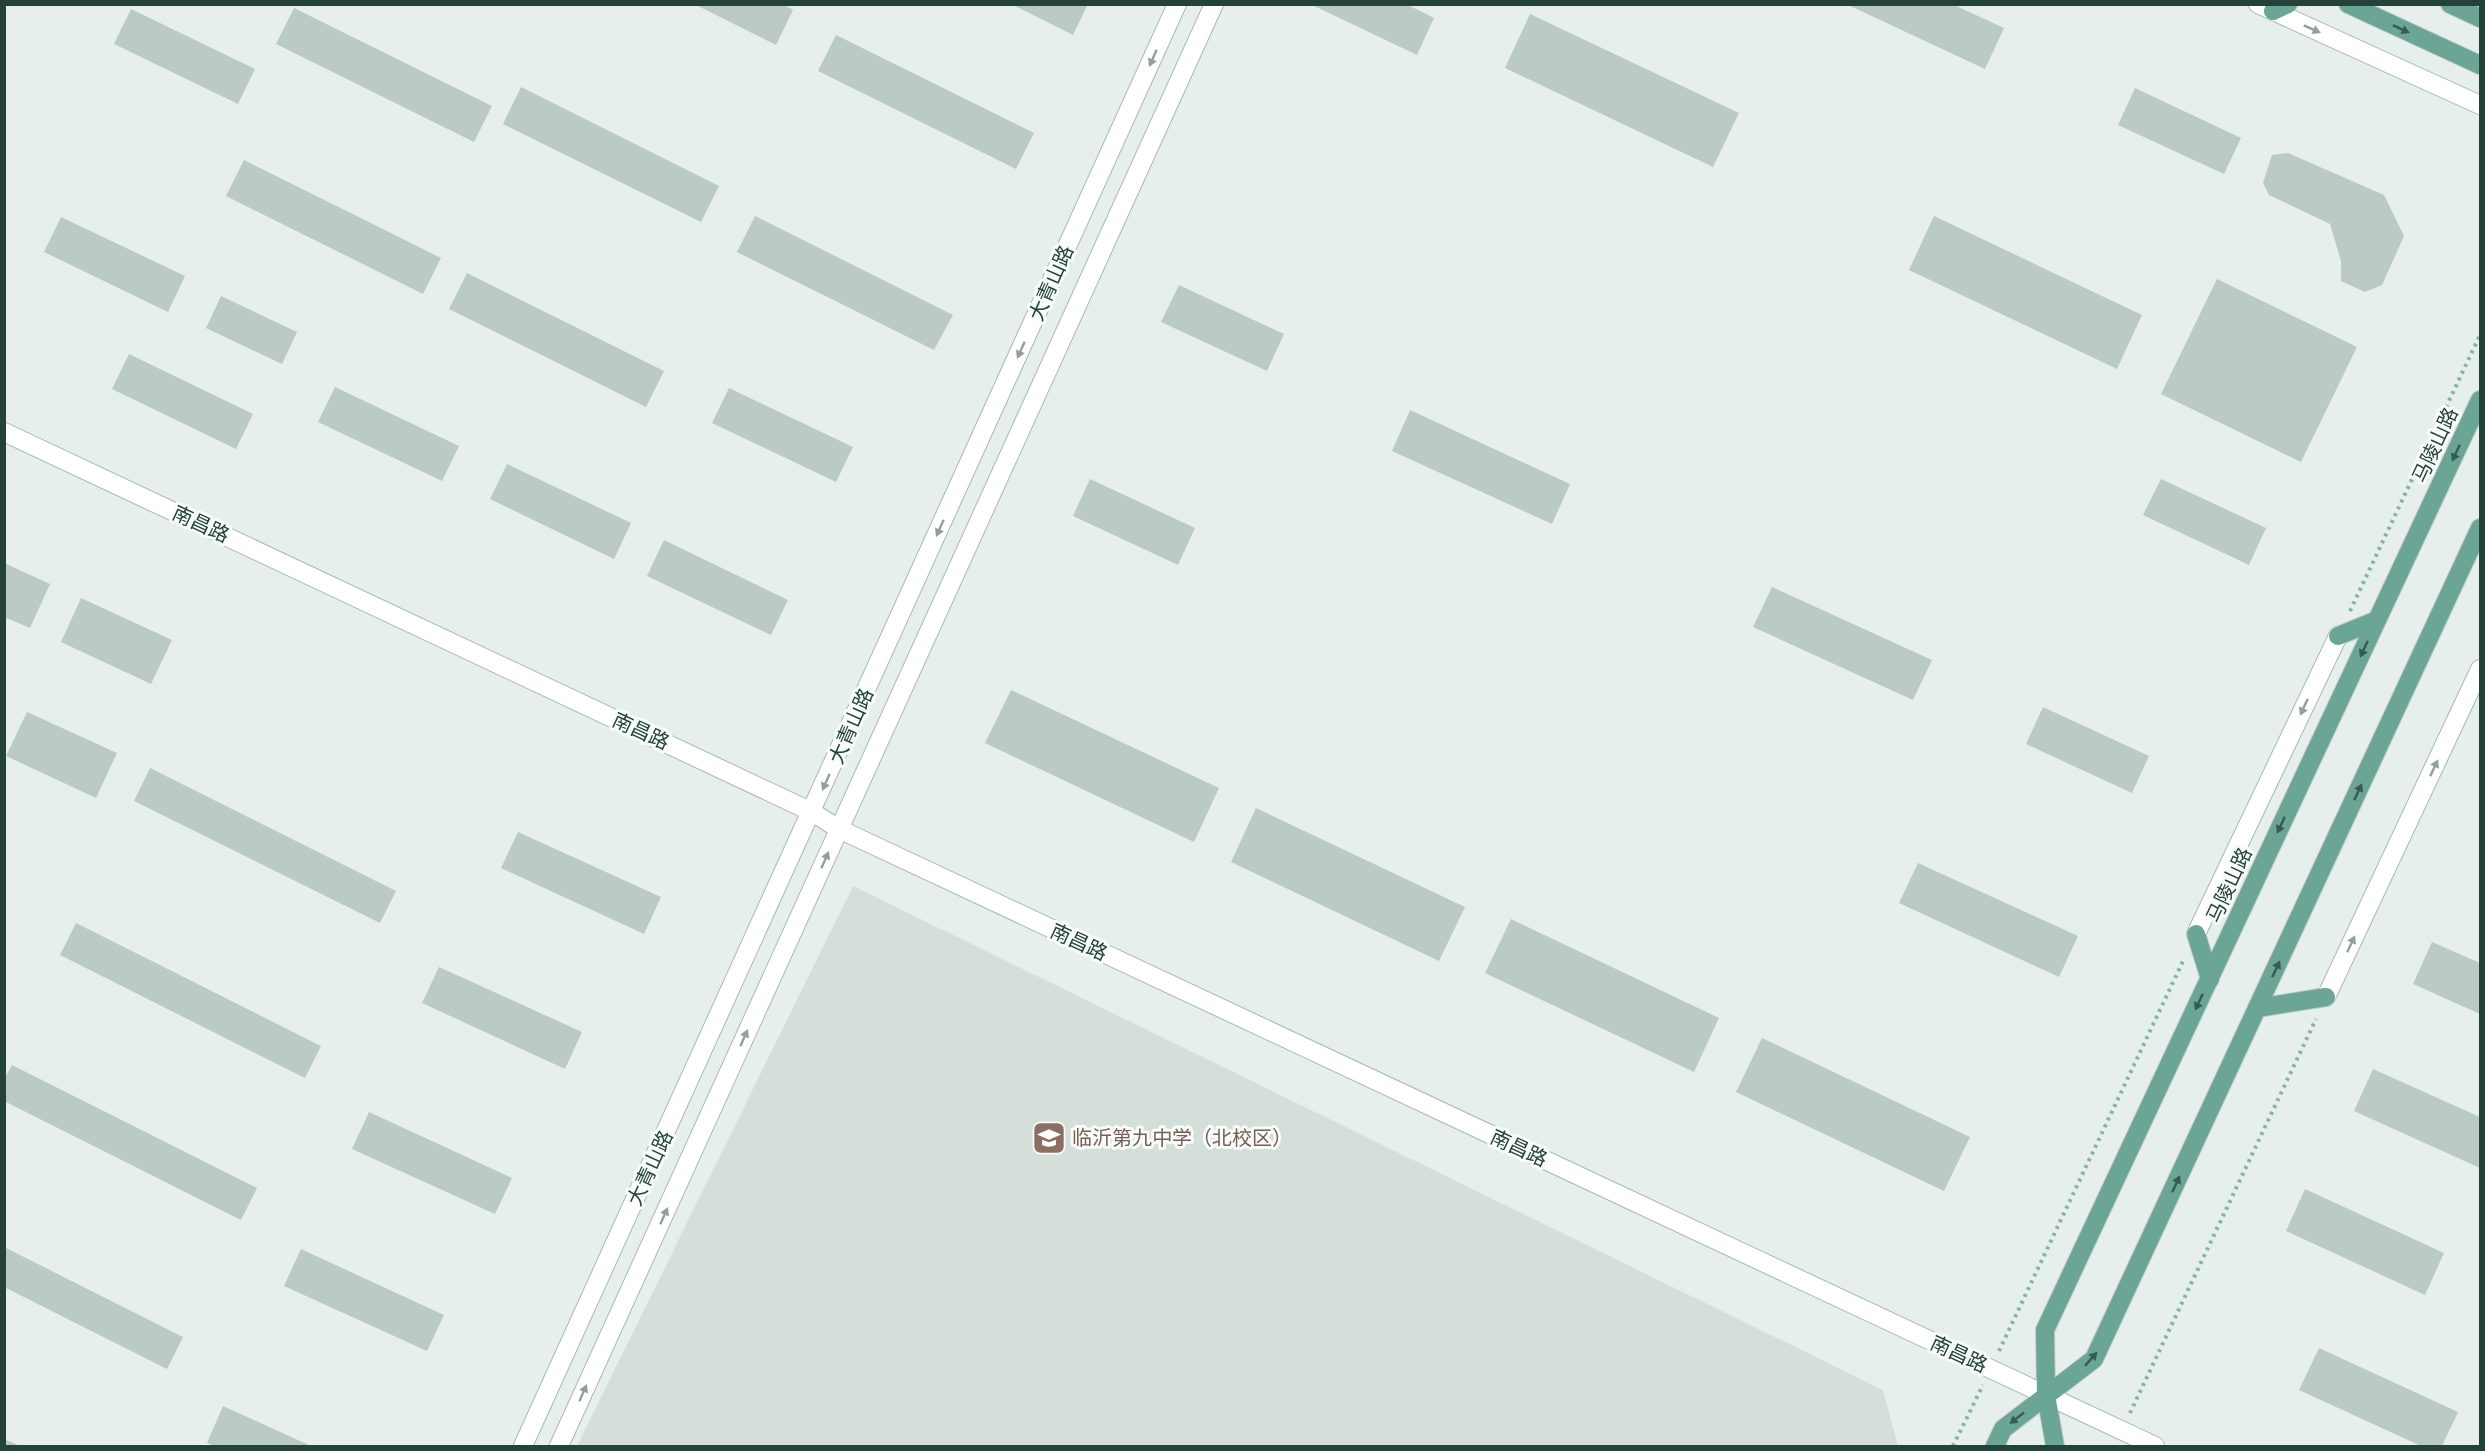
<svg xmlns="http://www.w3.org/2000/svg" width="2485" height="1451" viewBox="0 0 2485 1451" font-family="'Roboto Condensed','Noto Sans SC',sans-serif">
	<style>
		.built { fill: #d4dfda }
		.building { fill: #bbcac4 }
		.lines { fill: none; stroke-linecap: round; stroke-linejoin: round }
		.minor-casing { stroke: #a8b8b2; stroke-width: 20 }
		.major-casing { stroke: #c2cac8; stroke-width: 20 }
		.path { stroke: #86b3a5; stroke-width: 4; stroke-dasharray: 3 4.5; stroke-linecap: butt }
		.minor { stroke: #fff; stroke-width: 18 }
		.major { stroke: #6aa596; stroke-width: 18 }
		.oneway { fill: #92a09c }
		.oneway2 { fill: #365b51 }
		.labels { text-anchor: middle; stroke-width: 6; stroke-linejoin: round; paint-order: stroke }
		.street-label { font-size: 20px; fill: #24423a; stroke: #f7fbf9 }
		.education-label { font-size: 20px; fill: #785e54; stroke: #f7fbf9; text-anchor: start }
	</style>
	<rect width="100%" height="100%" fill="#e6efeb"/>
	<path class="built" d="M 853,886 L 1883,1390 L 1898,1446 L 577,1446 Z"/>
	<g class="building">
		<path d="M 694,4 L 783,4 L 793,10 L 776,45 Z"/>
		<path d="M 1011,4 L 1088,4 L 1073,35 Z"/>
		<path d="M 1310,4 L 1406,4 L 1434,18 L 1417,55 Z"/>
		<path d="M 1846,4 L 1952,4 L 2004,28 L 1985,69 Z"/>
		<path d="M 294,8 L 492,106 L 474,142 L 276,44 Z"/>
		<path d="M 131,9 L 255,69 L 238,104 L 114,44 Z"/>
		<path d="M 1530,14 L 1739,113 L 1713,167 L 1505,68 Z"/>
		<path d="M 836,35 L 1034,133 L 1016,169 L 818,71 Z"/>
		<path d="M 521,87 L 719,186 L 701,222 L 503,124 Z"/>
		<path d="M 2135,88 L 2241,138 L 2224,174 L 2118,125 Z"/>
		<path d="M 2288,153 L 2384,195 L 2404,236 L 2382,285 L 2365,292 L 2341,281 L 2341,261 L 2330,224 L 2269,195 L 2263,183 L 2272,155 Z"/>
		<path d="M 244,160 L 441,258 L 423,294 L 226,196 Z"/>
		<path d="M 755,216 L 953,315 L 934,350 L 737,252 Z"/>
		<path d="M 1934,216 L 2142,315 L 2117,369 L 1909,270 Z"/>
		<path d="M 61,217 L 185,276 L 168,312 L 44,252 Z"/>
		<path d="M 467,273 L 664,371 L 646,407 L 449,309 Z"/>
		<path d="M 2217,279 L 2357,347 L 2301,462 L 2161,394 Z"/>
		<path d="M 1179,285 L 1284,334 L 1267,371 L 1161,322 Z"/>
		<path d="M 221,296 L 297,332 L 282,364 L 206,328 Z"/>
		<path d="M 129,354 L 253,414 L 236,449 L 112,389 Z"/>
		<path d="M 335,387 L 459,446 L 442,481 L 318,422 Z"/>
		<path d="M 729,388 L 853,447 L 836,482 L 712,423 Z"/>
		<path d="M 1410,410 L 1570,484 L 1552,524 L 1392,451 Z"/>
		<path d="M 507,464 L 631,523 L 614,559 L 490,499 Z"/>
		<path d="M 1090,479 L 1195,528 L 1178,565 L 1073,516 Z"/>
		<path d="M 2161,479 L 2266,528 L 2249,565 L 2143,515 Z"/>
		<path d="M 664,540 L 788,600 L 771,635 L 647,576 Z"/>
		<path d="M 4,563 L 50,584 L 30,628 L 4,617 Z"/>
		<path d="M 1772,587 L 1932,660 L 1913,700 L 1753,627 Z"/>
		<path d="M 81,598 L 172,640 L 151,684 L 61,642 Z"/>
		<path d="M 1011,690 L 1219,788 L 1194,842 L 985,743 Z"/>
		<path d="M 2043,707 L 2149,756 L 2132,793 L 2026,744 Z"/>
		<path d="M 27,712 L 117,753 L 96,798 L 6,756 Z"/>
		<path d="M 150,768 L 396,891 L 380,923 L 134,801 Z"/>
		<path d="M 1256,808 L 1465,907 L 1439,961 L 1231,862 Z"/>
		<path d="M 518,832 L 661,897 L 644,934 L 501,868 Z"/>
		<path d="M 1918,863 L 2078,936 L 2059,977 L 1899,903 Z"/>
		<path d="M 1511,919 L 1719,1018 L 1694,1072 L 1485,973 Z"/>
		<path d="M 76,923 L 321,1046 L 305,1078 L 60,955 Z"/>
		<path d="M 2432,942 L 2480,963 L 2480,1014 L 2413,984 Z"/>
		<path d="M 439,967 L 582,1032 L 565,1069 L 422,1003 Z"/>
		<path d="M 1762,1038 L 1970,1137 L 1944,1191 L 1736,1092 Z"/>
		<path d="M 12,1065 L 257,1188 L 241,1220 L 4,1101 L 4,1079 Z"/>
		<path d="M 2373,1069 L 2480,1117 L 2480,1168 L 2354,1111 Z"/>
		<path d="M 369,1112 L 512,1178 L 495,1214 L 352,1149 Z"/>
		<path d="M 2305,1189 L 2444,1253 L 2425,1295 L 2286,1231 Z"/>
		<path d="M 4,1247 L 183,1337 L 167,1369 L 4,1287 Z"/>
		<path d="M 301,1249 L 444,1315 L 427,1351 L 284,1286 Z"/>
		<path d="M 2319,1348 L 2458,1412 L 2442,1446 L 2421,1446 L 2299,1390 Z"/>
		<path d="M 223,1406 L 311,1446 L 215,1446 L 207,1443 Z"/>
		<path d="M 4,1439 L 20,1446 L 4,1446 Z"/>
	</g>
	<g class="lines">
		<defs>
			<g id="minor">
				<path d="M 2258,4 L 2480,105"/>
				<path d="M 4,432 L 812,812 L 839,829 L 2155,1446"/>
				<path d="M 2196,934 L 2338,636"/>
				<path d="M 2326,997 L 2480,669"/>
				<path d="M 523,1446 L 1177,4"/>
				<path d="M 559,1446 L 1214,4"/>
			</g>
			<g id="major">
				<path d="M 2348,4 L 2480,65"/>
				<path d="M 2450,4 L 2480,18"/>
				<path d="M 2273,11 L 2288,4"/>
				<path d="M 2338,636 L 2377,620"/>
				<path d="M 2196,934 L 2210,979"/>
				<path d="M 2257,1008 L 2326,997"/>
				<path d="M 1995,1446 L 2003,1429 L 2094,1359 L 2480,528"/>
				<path d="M 2055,1446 L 2046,1395 L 2045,1330 L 2480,400"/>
			</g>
		</defs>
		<use href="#minor" class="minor-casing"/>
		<use href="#major" class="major-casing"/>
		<g class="path">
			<path d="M 2350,611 L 2480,335"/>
			<path d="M 1999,1351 L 2184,959"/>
			<path d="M 2130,1413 L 2316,1019"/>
			<path d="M 1953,1446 L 1983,1385"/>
		</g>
		<use href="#minor" class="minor"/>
		<use href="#major" class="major"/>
	</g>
	<defs><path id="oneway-solid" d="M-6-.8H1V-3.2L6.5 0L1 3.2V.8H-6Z" transform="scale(1.5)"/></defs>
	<g class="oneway">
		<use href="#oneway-solid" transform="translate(2312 29) rotate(24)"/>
		<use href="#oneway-solid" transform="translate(1153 58) rotate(114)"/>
		<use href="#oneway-solid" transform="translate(1021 350) rotate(114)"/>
		<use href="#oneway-solid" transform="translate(940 528) rotate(114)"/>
		<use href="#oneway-solid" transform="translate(2304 707) rotate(115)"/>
		<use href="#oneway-solid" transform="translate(2434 768) rotate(-65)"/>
		<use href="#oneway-solid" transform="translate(826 782) rotate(114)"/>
		<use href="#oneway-solid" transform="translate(825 860) rotate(-66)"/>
		<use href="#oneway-solid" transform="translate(2351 944) rotate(-65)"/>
		<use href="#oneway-solid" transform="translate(744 1038) rotate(-66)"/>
		<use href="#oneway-solid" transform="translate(664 1216) rotate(-66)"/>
		<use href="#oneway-solid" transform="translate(583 1393) rotate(-66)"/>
	</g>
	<g class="oneway2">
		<use href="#oneway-solid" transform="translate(2401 29) rotate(25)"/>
		<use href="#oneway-solid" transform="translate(2456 453) rotate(115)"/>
		<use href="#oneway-solid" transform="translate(2364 649) rotate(115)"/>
		<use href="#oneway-solid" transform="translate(2358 792) rotate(-65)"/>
		<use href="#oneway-solid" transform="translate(2281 825) rotate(115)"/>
		<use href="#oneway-solid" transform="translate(2276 969) rotate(-65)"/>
		<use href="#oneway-solid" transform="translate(2199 1002) rotate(115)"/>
		<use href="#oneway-solid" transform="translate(2176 1184) rotate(-65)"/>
		<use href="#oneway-solid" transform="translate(2091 1359) rotate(-49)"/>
		<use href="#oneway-solid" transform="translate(2017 1418) rotate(142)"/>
	</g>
	<defs>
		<symbol id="school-square" viewBox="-11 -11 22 22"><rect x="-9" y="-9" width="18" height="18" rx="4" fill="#8d6e63" stroke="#f7fbf9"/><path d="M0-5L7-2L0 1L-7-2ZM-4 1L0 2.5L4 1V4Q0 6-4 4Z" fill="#fff"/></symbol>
	</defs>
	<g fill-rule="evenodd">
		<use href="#school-square" x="1030" y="1119" width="38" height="38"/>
	</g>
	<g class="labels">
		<g class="street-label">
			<text transform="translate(1051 283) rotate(-66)" y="7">大青山路</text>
			<text transform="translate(2435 445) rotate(-65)" y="7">马陵山路</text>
			<text transform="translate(201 524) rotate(25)" y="7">南昌路</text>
			<text transform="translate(851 726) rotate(-66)" y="7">大青山路</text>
			<text transform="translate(641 731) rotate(25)" y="7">南昌路</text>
			<text transform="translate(2229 885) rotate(-65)" y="7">马陵山路</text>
			<text transform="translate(1079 942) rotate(25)" y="7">南昌路</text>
			<text transform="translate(1519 1148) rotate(25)" y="7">南昌路</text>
			<text transform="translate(650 1168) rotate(-65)" y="7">大青山路</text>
			<text transform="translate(1959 1354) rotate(25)" y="7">南昌路</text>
		</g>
		<g class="education-label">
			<text x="1072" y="1145">临沂第九中学（北校区）</text>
		</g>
	</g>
	<rect width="2485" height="1451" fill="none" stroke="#24423a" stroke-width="12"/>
</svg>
